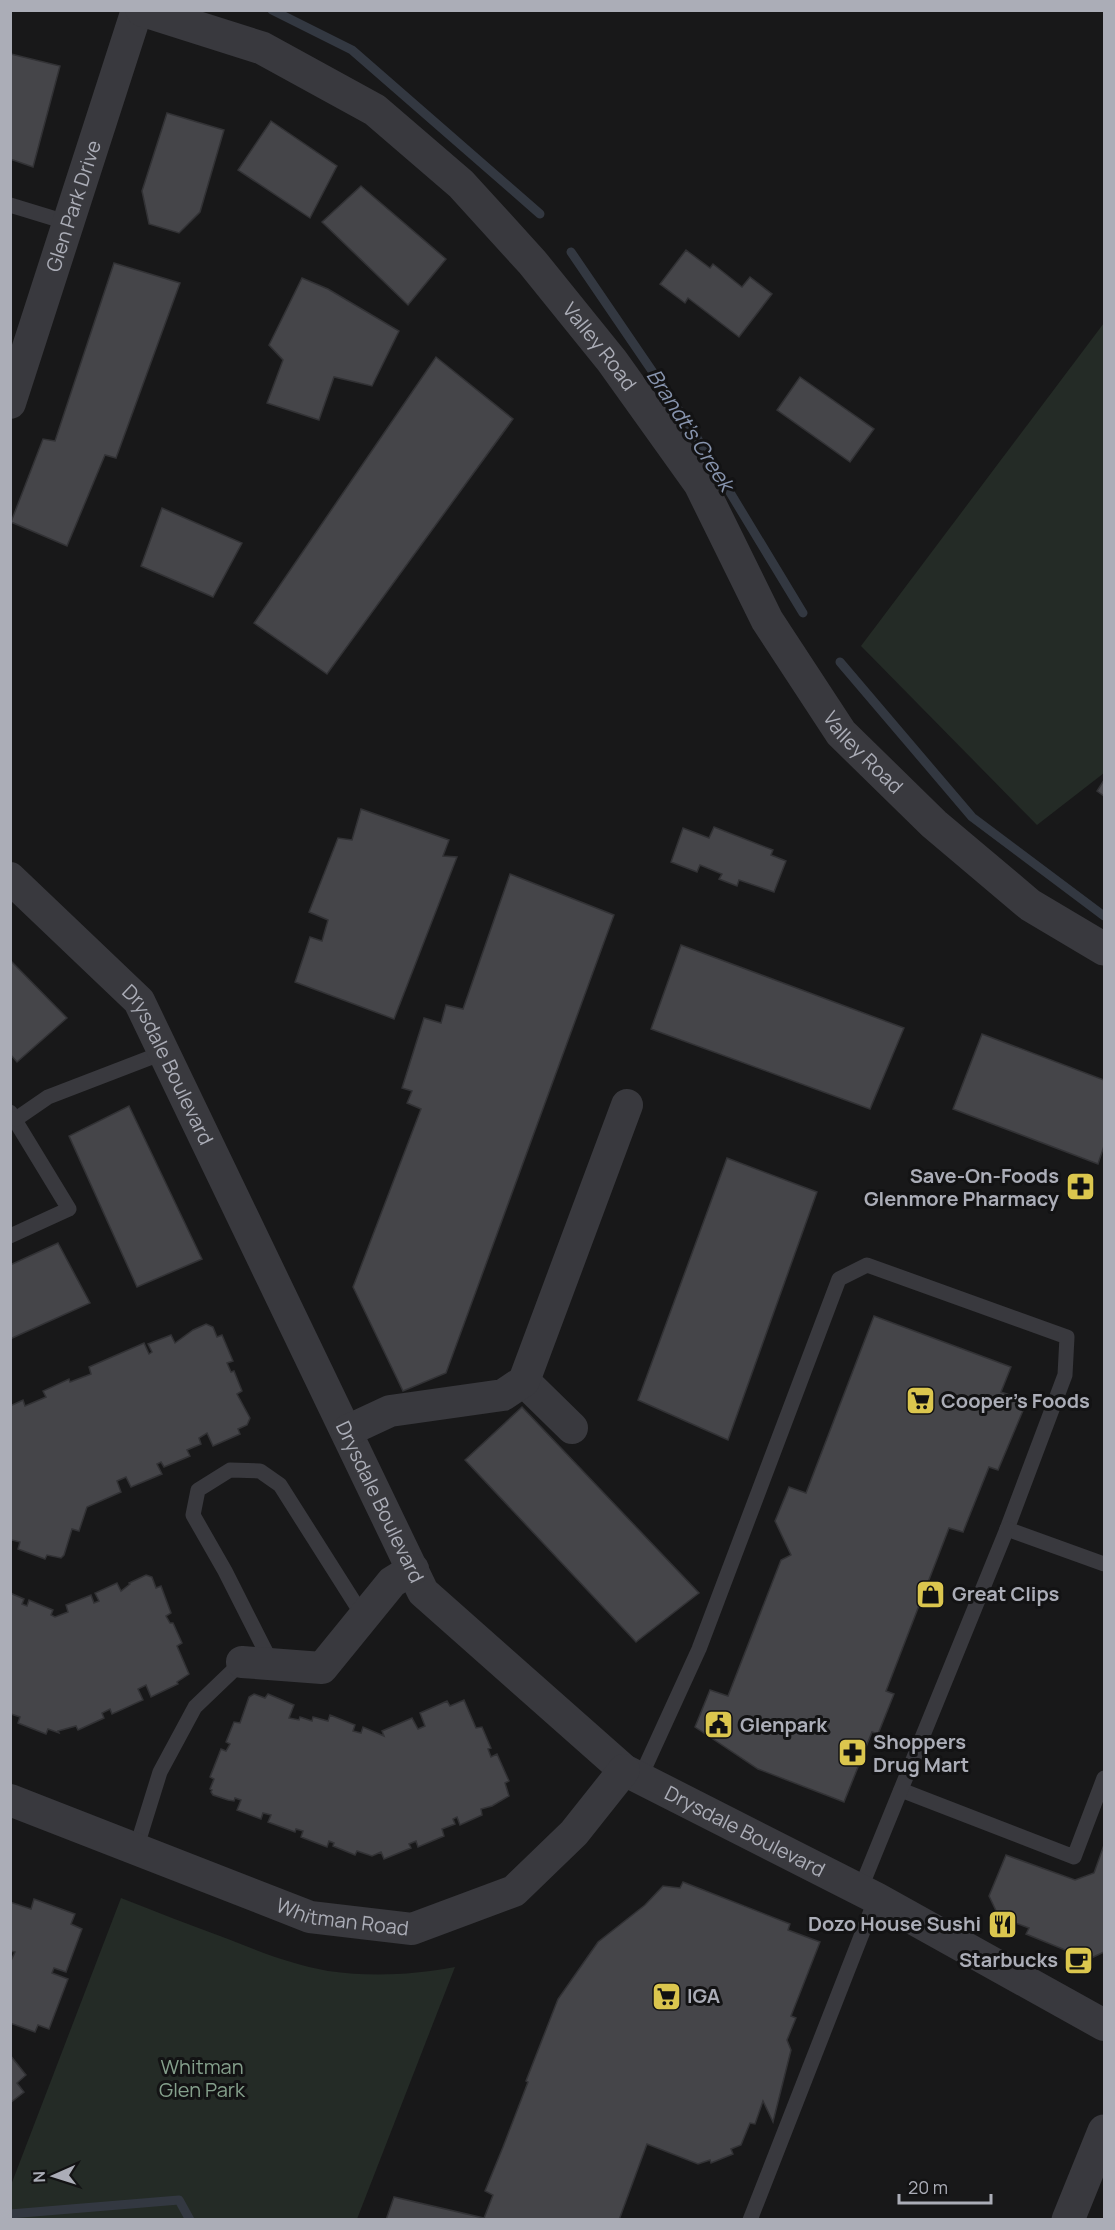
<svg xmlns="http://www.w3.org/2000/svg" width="1115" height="2230" viewBox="0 0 1115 2230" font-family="Manrope,sans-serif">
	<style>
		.green { fill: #242b26 }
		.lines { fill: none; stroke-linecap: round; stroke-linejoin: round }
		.stream { stroke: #333841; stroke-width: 9 }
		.building { fill: #454549; stroke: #323235; stroke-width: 1.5 }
		.service { stroke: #39393e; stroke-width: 15 }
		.minor { stroke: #39393e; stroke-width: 32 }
		.tertiary { stroke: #39393e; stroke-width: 33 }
		.labels { text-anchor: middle; stroke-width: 6; stroke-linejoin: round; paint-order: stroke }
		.street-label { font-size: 20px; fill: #abadb7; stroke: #131314 }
		.poi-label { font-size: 20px; font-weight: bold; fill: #abadb7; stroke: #131314; text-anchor: start }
		.park-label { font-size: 20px; fill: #85a08c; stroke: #131314 }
		.water-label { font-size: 21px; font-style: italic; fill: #8794ae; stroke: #131314 }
	</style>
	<rect width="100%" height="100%" fill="#181819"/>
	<g class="green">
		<path d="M 1104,323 L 1104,773 L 1037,825 L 861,646 Z"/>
		<path d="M 121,1898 C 157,1912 192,1926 228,1939 C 260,1952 293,1965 328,1971 C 371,1977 412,1975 455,1967 L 357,2219 L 11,2219 L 11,2185 Z"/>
	</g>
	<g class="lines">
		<g class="stream">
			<path d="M 272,10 L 352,50 L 540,214"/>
			<path d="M 571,252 L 691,428 L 803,613"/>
			<path d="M 840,662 L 972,817 L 1104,916"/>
			<path d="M 10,2214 L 179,2200 L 190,2220"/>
		</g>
	</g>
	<g class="building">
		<path d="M 11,54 L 60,66 L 33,167 L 10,159 Z"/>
		<path d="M 167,113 L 224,130 L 200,212 L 179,233 L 149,224 L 142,191 Z"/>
		<path d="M 271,121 L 337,166 L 310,218 L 238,170 Z"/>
		<path d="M 361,186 L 446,259 L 408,305 L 322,222 Z"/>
		<path d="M 686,250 L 710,268 L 713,264 L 742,287 L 750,277 L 772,294 L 739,337 L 688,298 L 685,303 L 660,284 Z"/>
		<path d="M 114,263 L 180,283 L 116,458 L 105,455 L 67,546 L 11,522 L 43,439 L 55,441 Z"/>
		<path d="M 302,278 L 328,289 L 399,331 L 372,386 L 334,377 L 319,420 L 267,403 L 283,360 L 269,345 Z"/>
		<path d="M 436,357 L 513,419 L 327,674 L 254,623 Z"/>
		<path d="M 800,377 L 874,429 L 850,462 L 777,410 Z"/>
		<path d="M 162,508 L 242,543 L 213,597 L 141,566 Z"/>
		<path d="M 1104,780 L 1104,796 L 1097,791 Z"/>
		<path d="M 361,809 L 449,840 L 443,856 L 457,857 L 394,1019 L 295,982 L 310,937 L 322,941 L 328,920 L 309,912 L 338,838 L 352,840 Z"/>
		<path d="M 714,827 L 773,850 L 771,855 L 786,861 L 774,892 L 739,880 L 737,886 L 719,879 L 722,874 L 700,865 L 697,872 L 671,862 L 683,828 L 709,838 Z"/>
		<path d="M 510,874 L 614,915 L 446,1373 L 403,1391 L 353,1287 L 421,1109 L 407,1103 L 412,1091 L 402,1088 L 424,1018 L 441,1023 L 446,1005 L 463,1009 Z"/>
		<path d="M 681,945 L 904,1028 L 870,1109 L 651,1029 Z"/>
		<path d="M 10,960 L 67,1018 L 17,1062 L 10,1054 Z"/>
		<path d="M 982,1034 L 1104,1080 L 1104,1146 L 1098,1164 L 953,1109 Z"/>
		<path d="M 129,1106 L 202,1259 L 137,1287 L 69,1136 Z"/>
		<path d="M 727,1158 L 817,1192 L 728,1440 L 638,1400 Z"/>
		<path d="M 58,1243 L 90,1303 L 10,1339 L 10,1265 Z"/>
		<path d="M 874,1316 L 1011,1367 L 1001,1392 L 1027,1401 L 998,1470 L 989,1467 L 963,1532 L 949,1528 L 886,1691 L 894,1694 L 878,1734 L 872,1732 L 844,1802 L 758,1769 L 695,1727 L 710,1690 L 728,1696 L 781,1560 L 791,1555 L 775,1521 L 789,1487 L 806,1493 Z"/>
		<path d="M 206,1324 L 213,1327 L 217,1337 L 222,1335 L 233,1361 L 227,1363 L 231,1372 L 234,1371 L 242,1391 L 237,1394 L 250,1418 L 247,1425 L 238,1429 L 240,1434 L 213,1446 L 207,1433 L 199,1438 L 201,1444 L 187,1450 L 190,1456 L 164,1467 L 161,1462 L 157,1464 L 162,1474 L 131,1487 L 126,1477 L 117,1481 L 121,1492 L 87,1507 L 79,1531 L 72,1529 L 64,1555 L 61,1558 L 47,1555 L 45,1559 L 18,1549 L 20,1542 L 12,1540 L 10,1542 L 10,1406 L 23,1400 L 25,1406 L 46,1397 L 43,1391 L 69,1379 L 70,1382 L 91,1374 L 89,1367 L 144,1343 L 149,1354 L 152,1352 L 148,1344 L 171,1335 L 175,1343 L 193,1330 Z"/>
		<path d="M 522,1407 L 699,1593 L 636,1642 L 465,1460 Z"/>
		<path d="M 146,1575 L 152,1577 L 156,1588 L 161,1586 L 171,1613 L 166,1616 L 170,1623 L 173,1623 L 182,1643 L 177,1646 L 189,1674 L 177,1682 L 178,1684 L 151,1697 L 146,1685 L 138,1689 L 143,1700 L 112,1714 L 110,1709 L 102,1713 L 104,1718 L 78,1730 L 76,1726 L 58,1731 L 59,1733 L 48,1729 L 46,1734 L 18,1723 L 20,1717 L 11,1714 L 10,1716 L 10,1593 L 24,1599 L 22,1604 L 27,1606 L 29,1600 L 53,1610 L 51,1615 L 55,1617 L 68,1612 L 66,1605 L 91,1595 L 94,1603 L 99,1601 L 95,1593 L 117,1583 L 121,1591 L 130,1584 L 129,1583 Z"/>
		<path d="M 254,1694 L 265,1698 L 268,1694 L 294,1705 L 289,1718 L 299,1720 L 300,1717 L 312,1721 L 313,1717 L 328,1721 L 330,1715 L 355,1725 L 353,1731 L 361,1733 L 363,1727 L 384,1736 L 382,1731 L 412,1718 L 418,1729 L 425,1726 L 420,1713 L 447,1701 L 450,1706 L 464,1700 L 476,1728 L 482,1727 L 491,1748 L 488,1749 L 491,1757 L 497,1754 L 509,1781 L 505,1783 L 509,1796 L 492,1806 L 481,1809 L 482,1815 L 460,1825 L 457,1817 L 453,1819 L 455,1824 L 442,1829 L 444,1836 L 418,1847 L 416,1841 L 409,1844 L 411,1848 L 384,1859 L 381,1852 L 372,1856 L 357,1851 L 355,1855 L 333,1846 L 334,1843 L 329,1841 L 327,1847 L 301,1837 L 303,1831 L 296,1829 L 295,1832 L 268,1822 L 271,1815 L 263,1813 L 261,1819 L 237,1810 L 241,1800 L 235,1798 L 234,1801 L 228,1800 L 213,1795 L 211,1792 L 212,1790 L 210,1789 L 214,1779 L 210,1777 L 221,1749 L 226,1751 L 230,1744 L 226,1742 L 234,1722 L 240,1723 L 249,1697 Z"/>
		<path d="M 1104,1845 L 1104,1952 L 1083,1962 L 1080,1956 L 1026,1934 L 1029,1928 L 999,1917 L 989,1896 L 1006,1855 L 1075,1880 L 1094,1873 Z"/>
		<path d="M 683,1882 L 790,1924 L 788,1930 L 820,1942 L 791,2016 L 796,2018 L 787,2040 L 791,2050 L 773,2122 L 763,2101 L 755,2124 L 750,2123 L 741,2145 L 731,2149 L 733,2154 L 711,2163 L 710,2160 L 698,2164 L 647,2144 L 619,2220 L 386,2220 L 394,2197 L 484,2218 L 493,2195 L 485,2191 L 503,2147 L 528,2082 L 526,2081 L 558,1999 L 598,1942 L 645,1905 L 663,1886 L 680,1888 Z"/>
		<path d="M 34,1899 L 75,1914 L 71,1924 L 82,1929 L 66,1972 L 54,1968 L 52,1973 L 68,1979 L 49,2029 L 38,2025 L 35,2032 L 10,2023 L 10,1963 L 15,1952 L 10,1951 L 10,1902 L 31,1909 Z"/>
		<path d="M 10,2055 L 26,2075 L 17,2083 L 24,2092 L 10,2103 Z"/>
	</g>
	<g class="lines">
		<g class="service">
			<path d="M 10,205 L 69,223"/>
			<path d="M 10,1112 L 69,1209 L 10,1236"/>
			<path d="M 16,1119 L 48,1097 L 165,1052"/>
			<path d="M 272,1664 L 225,1571 L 193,1515 L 198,1490 L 230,1470 L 260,1471 L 280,1485 L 363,1616"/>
			<path d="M 640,1778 L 699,1649 L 839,1279 L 867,1265 L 1067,1337 L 1065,1375 L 1007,1529"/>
			<path d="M 901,1790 L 1074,1857 L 1104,1778"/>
			<path d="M 136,1849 L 160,1772 L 195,1707 L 242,1662"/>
			<path d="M 860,1890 L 1007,1529 L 1104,1564"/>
			<path d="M 750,2220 L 876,1898"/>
		</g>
		<g class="minor">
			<path id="s1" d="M 10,403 L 137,10"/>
			<path id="s2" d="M 10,878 L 139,1001 L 423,1592 L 624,1770 L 876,1898 L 1104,2025"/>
			<path d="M 524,1381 L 572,1428"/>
			<path d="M 347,1431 L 390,1411 L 503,1395 L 524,1381 L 627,1105"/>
			<path d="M 242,1662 L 322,1668 L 392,1582 L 413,1569"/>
			<path id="s3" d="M 10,1800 L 310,1917 L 412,1929 L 514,1891 L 574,1833 L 624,1770"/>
		</g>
		<g class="tertiary">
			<path id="s4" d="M 142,10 L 262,48 L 375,110 L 461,184 L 532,262 L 612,361 L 700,484 L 767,620 L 841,733 L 934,824 L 1030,905 L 1104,949"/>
			<path d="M 1068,2220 L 1104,2131"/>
		</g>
	</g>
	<defs>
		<symbol id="pharmacy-square" viewBox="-11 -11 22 22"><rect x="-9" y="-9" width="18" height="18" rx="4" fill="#dbc64e" stroke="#131314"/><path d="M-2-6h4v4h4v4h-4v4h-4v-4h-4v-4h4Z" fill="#111"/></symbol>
		<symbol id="supermarket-square" viewBox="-11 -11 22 22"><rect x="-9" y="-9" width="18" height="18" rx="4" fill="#dbc64e" stroke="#131314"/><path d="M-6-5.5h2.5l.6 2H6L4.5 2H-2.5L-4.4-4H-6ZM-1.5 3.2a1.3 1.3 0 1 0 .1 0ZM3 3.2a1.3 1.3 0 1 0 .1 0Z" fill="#111"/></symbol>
		<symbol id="shop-square" viewBox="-11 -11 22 22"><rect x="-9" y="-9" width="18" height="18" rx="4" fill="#dbc64e" stroke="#131314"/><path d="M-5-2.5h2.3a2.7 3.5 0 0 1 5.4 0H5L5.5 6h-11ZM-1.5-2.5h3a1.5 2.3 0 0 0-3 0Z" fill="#111"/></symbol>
		<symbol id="civic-square" viewBox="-11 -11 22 22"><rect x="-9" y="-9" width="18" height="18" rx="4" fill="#dbc64e" stroke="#131314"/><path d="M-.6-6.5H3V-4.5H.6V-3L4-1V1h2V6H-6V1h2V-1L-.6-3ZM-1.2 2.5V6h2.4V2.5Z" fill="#111"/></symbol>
		<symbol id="restaurant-square" viewBox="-11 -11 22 22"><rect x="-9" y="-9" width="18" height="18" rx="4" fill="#dbc64e" stroke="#131314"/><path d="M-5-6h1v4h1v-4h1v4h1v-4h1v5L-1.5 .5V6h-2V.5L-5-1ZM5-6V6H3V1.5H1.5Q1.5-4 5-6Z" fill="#111"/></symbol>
		<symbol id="cafe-square" viewBox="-11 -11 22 22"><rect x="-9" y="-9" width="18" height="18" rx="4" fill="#dbc64e" stroke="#131314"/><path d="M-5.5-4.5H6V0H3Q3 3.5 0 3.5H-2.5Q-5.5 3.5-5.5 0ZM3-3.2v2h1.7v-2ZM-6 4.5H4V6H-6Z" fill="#111"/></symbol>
	</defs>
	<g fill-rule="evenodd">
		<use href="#pharmacy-square" x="1064" y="1170" width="33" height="33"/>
		<use href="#supermarket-square" x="904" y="1384" width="33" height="33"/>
		<use href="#shop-square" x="914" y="1578" width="33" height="33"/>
		<use href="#civic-square" x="702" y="1708" width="33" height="33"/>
		<use href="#pharmacy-square" x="836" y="1736" width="33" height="33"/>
		<use href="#restaurant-square" x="986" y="1908" width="33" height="33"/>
		<use href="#cafe-square" x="1062" y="1944" width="33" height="33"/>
		<use href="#supermarket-square" x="650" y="1980" width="33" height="33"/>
	</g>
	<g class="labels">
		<g class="street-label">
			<text dy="7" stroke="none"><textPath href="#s1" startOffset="207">Glen Park Drive</textPath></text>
			<text dy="7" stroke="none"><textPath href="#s4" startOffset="582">Valley Road</textPath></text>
			<text dy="7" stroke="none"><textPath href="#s4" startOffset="1068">Valley Road</textPath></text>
			<text dy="7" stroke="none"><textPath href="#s2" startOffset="248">Drysdale Boulevard</textPath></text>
			<text dy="7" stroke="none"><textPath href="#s2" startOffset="734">Drysdale Boulevard</textPath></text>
			<text dy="7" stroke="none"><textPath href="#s2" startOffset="1238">Drysdale Boulevard</textPath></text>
			<text dy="7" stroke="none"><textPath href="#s3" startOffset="354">Whitman Road</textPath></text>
		</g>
		<g class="poi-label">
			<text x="1059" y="1183" text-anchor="end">Save-On-Foods<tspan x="1059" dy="23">Glenmore Pharmacy</tspan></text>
			<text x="941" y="1408">Cooper's Foods</text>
			<text x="952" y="1601">Great Clips</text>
			<text x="740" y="1732">Glenpark</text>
			<text x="873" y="1749">Shoppers<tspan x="873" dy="23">Drug Mart</tspan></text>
			<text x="981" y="1931" text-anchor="end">Dozo House Sushi</text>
			<text x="1058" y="1967" text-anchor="end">Starbucks</text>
			<text x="687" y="2003">IGA</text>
		</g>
		<g class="park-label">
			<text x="202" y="2074">Whitman<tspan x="202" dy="23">Glen Park</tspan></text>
		</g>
		<g class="water-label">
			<text transform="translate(690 430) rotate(57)" y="7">Brandt's Creek</text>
		</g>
	</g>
	<rect width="1115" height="2230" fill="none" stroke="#abadb7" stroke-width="24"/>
	<g transform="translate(54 2176) rotate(267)" stroke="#131314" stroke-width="4.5" paint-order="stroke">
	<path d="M0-4.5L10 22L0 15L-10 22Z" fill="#abadb7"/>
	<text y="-9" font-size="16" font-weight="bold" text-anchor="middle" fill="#abadb7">N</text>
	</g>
	<path d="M899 2194v9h92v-9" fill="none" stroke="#abadb7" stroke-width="3"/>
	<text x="908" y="2194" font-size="18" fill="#abadb7" stroke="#131314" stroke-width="4.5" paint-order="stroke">20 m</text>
</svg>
